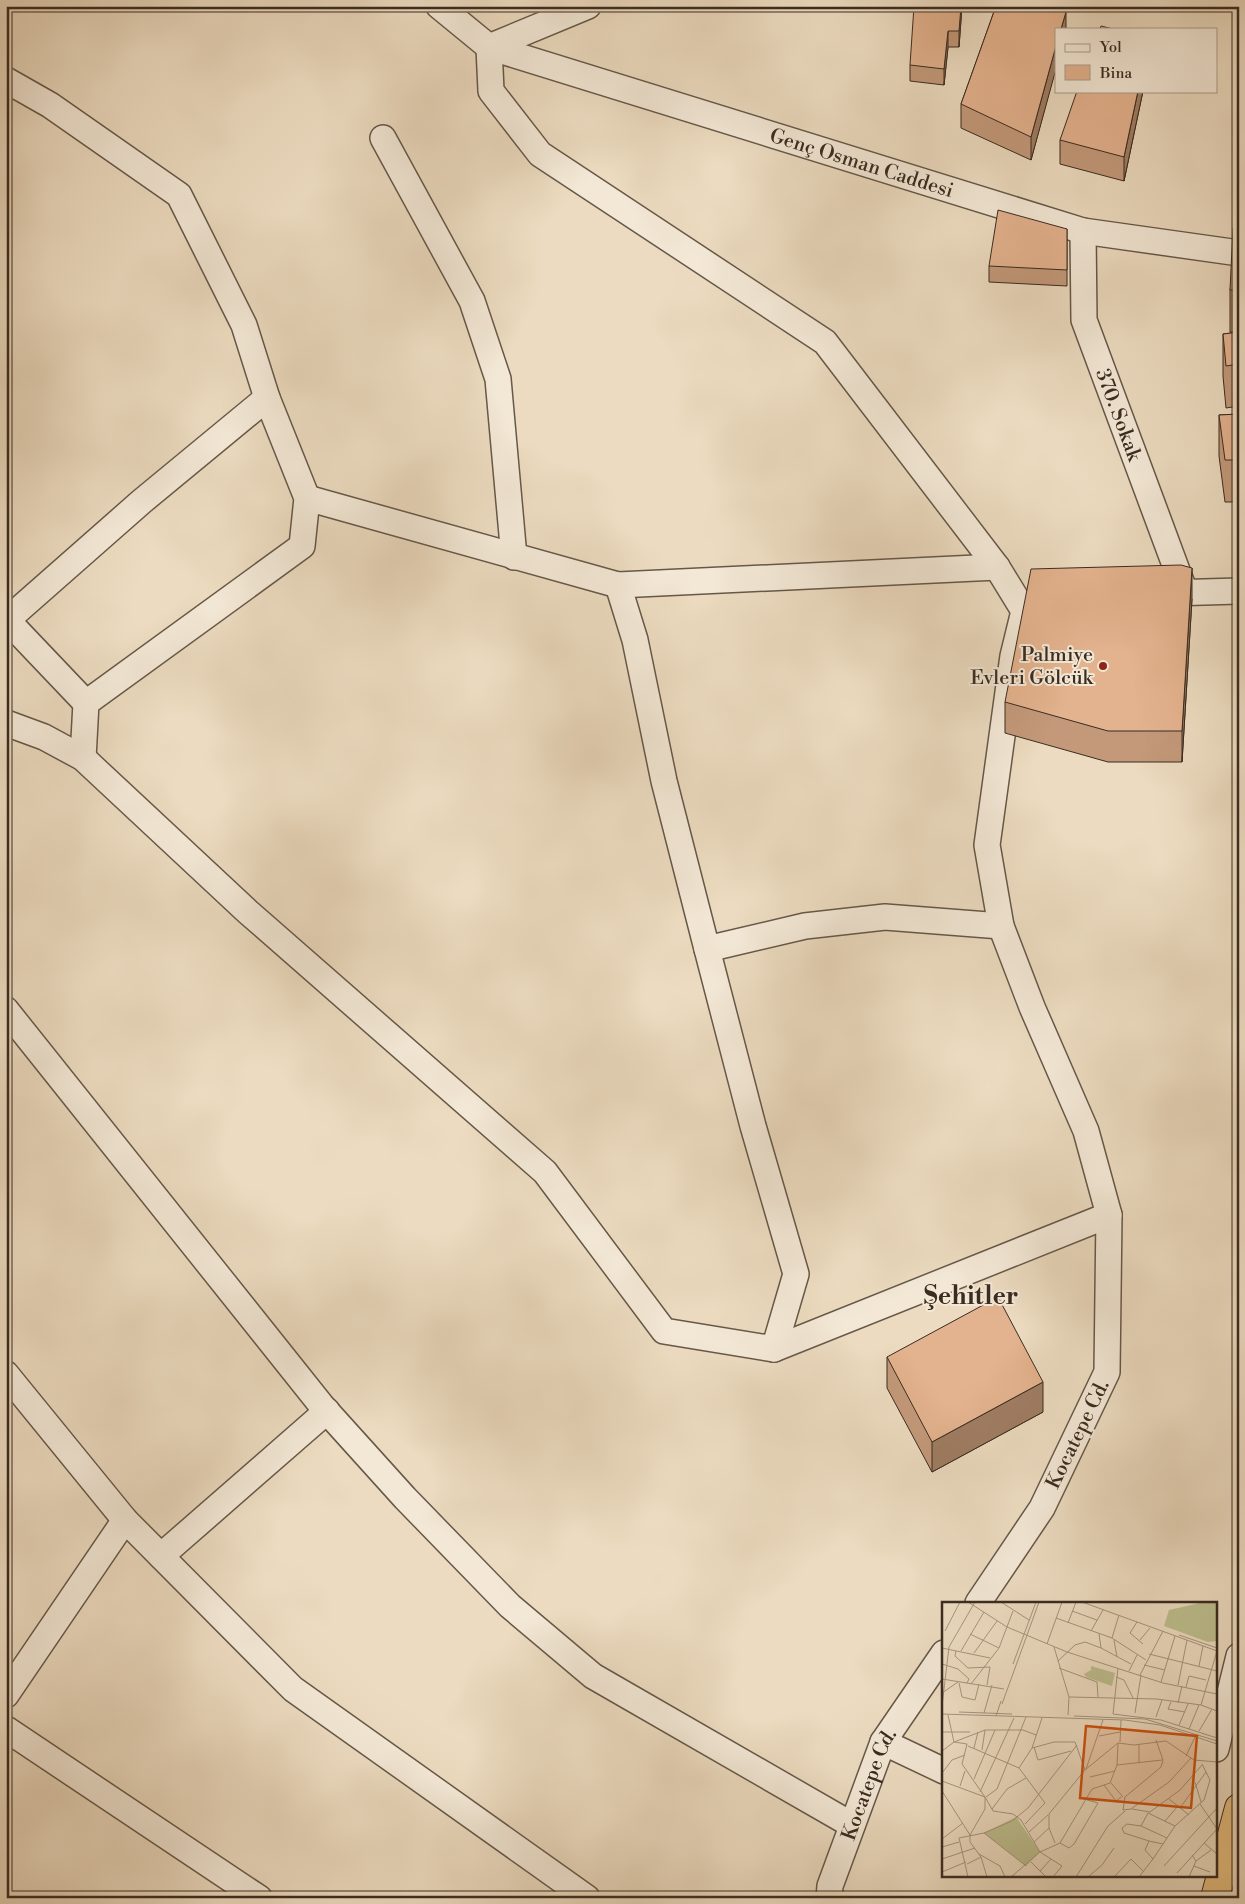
<svg xmlns="http://www.w3.org/2000/svg" width="1245" height="1904" viewBox="0 0 1245 1904" font-family="'Libre Bodoni',serif">
	<style>
		.lines { fill: none; stroke-linecap: round; stroke-linejoin: round }
		.street-casing { stroke: #665849; stroke-width: 28 }
		.highway-casing { stroke: #3a2c21; stroke-width: 30 }
		.street { stroke: #f3e8d6; stroke-width: 25 }
		.highway { stroke: #e6be80; stroke-width: 28 }
		.wall { fill: #c3997a; stroke: #3a2c21 }
		.shaded-wall { fill: #9f7d63; stroke: #3a2c21 }
		.building { fill: #e3b28e; stroke: #3a2c21 }
		.poi-dot { fill: #8f2418; stroke: #f3e8d6; stroke-width: 2 }
		.labels { text-anchor: middle; stroke-width: 4; stroke-linejoin: round; paint-order: stroke }
		.street-label { font-size: 20px; fill: #3a2c21; stroke: #f3e8d6 }
		.poi-label { font-size: 20px; fill: #3a2c21; stroke: #f3e8d6; text-anchor: end }
		.district-label { font-size: 25px; font-weight: bold; fill: #3a2c21; stroke: #f3e8d6 }
		.inset-road { fill: none; stroke: #a59580; stroke-width: 1 }
		.view { fill: #ce520f; fill-opacity: 0.15; stroke: #ce520f; stroke-width: 2.5 }
		.inset-edge { fill: none; stroke: #3a2c21; stroke-width: 2.5 }
	</style>
	<rect width="100%" height="100%" fill="#ecdbc0"/>
	<filter id="stains"><feTurbulence type="fractalNoise" baseFrequency=".004" numOctaves="4"/><feColorMatrix values="0 0 0 0 .2 0 0 0 0 .09 0 0 0 0 .02 0 0 0 .5 -.17"/></filter>
	<radialGradient id="worn" r=".72"><stop offset=".6" stop-color="#630" stop-opacity="0"/><stop offset="1" stop-color="#630" stop-opacity=".3"/></radialGradient>
	<g class="lines">
		<defs>
			<g id="street">
				<path id="s1" d="M 439,6 L 489,47 L 1083,231 L 1239,253"/>
				<path d="M 489,47 L 491,91 L 540,154 L 825,342 L 997,567 L 1024,611 L 1013,656 L 987,845 L 1001,926 L 1032,1007 L 1086,1131 L 1109,1215 L 1107,1372 L 1042,1508 L 978,1603"/>
				<path d="M 489,47 L 588,6"/>
				<path d="M 6,80 L 50,105 L 179,195 L 244,325 L 267,398 L 307,498 L 302,546 L 86,703 L 83,758"/>
				<path d="M 383,138 L 472,301 L 498,379 L 514,557"/>
				<path id="s2" d="M 1083,231 L 1084,320 L 1185,592"/>
				<path d="M 307,498 L 618,585 L 997,567"/>
				<path d="M 618,585 L 635,640 L 664,781 L 707,949 L 753,1126 L 796,1274 L 774,1349"/>
				<path d="M 1169,593 L 1239,591"/>
				<path d="M 86,703 L 7,620 L 141,502 L 267,398"/>
				<path d="M 6,723 L 44,737 L 83,758 L 248,912 L 545,1172 L 664,1331 L 774,1349 L 1109,1215"/>
				<path d="M 707,949 L 805,926 L 885,917 L 1001,926"/>
				<path d="M 6,1010 L 322,1406 L 405,1498 L 510,1606 L 593,1676 L 852,1825"/>
				<path d="M 6,1374 L 125,1520 L 293,1689 L 587,1898"/>
				<path d="M 161,1556 L 327,1411"/>
				<path d="M 6,1695 L 125,1520"/>
				<path d="M 6,1729 L 259,1898"/>
				<path d="M 883,1742 L 944,1771"/>
				<path d="M 1216,1749 L 1239,1656"/>
				<path id="s3" d="M 829,1898 L 830,1886 L 883,1742 L 944,1653"/>
			</g>
			<path id="highway" d="M 1215,1898 L 1239,1808"/>
		</defs>
		<use href="#street" class="street-casing"/>
		<use href="#highway" class="highway-casing"/>
		<use href="#street" class="street"/>
		<use href="#highway" class="highway"/>
	</g>
	<g class="wall">
		<path d="M 962,6 L 959,47 L 948,47 L 944,85 L 910,81 L 910,65 Z"/>
		<path d="M 996,6 L 1053,6 L 1053,9 L 1066,29 L 1031,160 L 961,128 L 961,104 Z"/>
		<path d="M 1143,91 L 1124,181 L 1060,164 L 1060,140 Z"/>
		<path d="M 1239,226 L 1239,332 L 1230,332 L 1230,290 Z"/>
		<path d="M 1067,229 L 1067,286 L 989,282 L 989,266 Z"/>
		<path d="M 1239,332 L 1239,406 L 1226,408 L 1223,376 L 1223,334 Z"/>
		<path d="M 1239,414 L 1239,502 L 1225,502 L 1219,456 L 1219,415 Z"/>
		<path d="M 1192,599 L 1182,762 L 1108,762 L 1005,733 L 1005,702 Z"/>
		<path d="M 887,1357 L 1043,1412 L 932,1472 L 887,1388 Z"/>
	</g>
	<g class="shaded-wall">
		<path d="M 961,6 L 962,6 L 959,47 L 959,31 Z"/>
		<path d="M 1066,12 L 1066,29 L 1061,29 Z"/>
		<path d="M 948,31 L 948,47 L 944,85 L 944,69 Z"/>
		<path d="M 1056,46 L 1056,69 L 1031,160 L 1031,137 Z"/>
		<path d="M 1138,91 L 1143,91 L 1124,181 L 1124,157 Z"/>
		<path d="M 1192,568 L 1192,599 L 1182,762 L 1182,731 Z"/>
		<path d="M 1043,1382 L 1043,1412 L 932,1472 L 932,1442 Z"/>
	</g>
	<g class="building">
		<path d="M 914,6 L 961,6 L 959,31 L 948,31 L 944,69 L 910,65 Z"/>
		<path d="M 996,6 L 1041,6 L 1066,12 L 1061,29 L 1056,29 L 1056,46 L 1031,137 L 961,104 Z"/>
		<path d="M 1101,26 L 1113,29 L 1100,29 Z"/>
		<path d="M 1077,91 L 1138,91 L 1124,157 L 1060,140 Z"/>
		<path d="M 998,210 L 1067,229 L 1067,270 L 989,266 Z"/>
		<path d="M 1239,226 L 1239,290 L 1230,290 L 1233,228 Z"/>
		<path d="M 1239,332 L 1239,364 L 1226,366 L 1223,334 Z"/>
		<path d="M 1239,414 L 1239,460 L 1225,460 L 1219,415 Z"/>
		<path d="M 1181,565 L 1192,568 L 1182,731 L 1108,731 L 1005,702 L 1031,569 Z"/>
		<path d="M 998,1297 L 1043,1382 L 932,1442 L 887,1357 Z"/>
	</g>
	<circle class="poi-dot" cx="1103" cy="666" r="5"/>
	<g class="labels">
		<g class="street-label">
			<text dy="7" stroke="none"><textPath href="#s1" startOffset="455">Genç Osman Caddesi</textPath></text>
			<text dy="7" stroke="none"><textPath href="#s2" startOffset="190">370. Sokak</textPath></text>
			<text transform="translate(1077 1434) rotate(-64)" y="7">Kocatepe Cd.</text>
			<text dy="7" stroke="none"><textPath href="#s3" startOffset="121">Kocatepe Cd.</textPath></text>
		</g>
		<g class="poi-label">
			<text x="1093" y="661">Palmiye<tspan x="1093" dy="23">Evleri Gölcük</tspan></text>
		</g>
		<g class="district-label">
			<text x="971" y="1304">Şehitler</text>
		</g>
	</g>
	<g transform="translate(942 1602)">
		<rect width="275" height="275" fill="#ecdbc0"/>
		<path d="M 262,0 L 275,0 L 275,39 L 266,40 L 222,24 L 227,8 ZM 149,64 L 173,71 L 170,84 L 144,75 L 142,72 L 149,68 ZM 74,215 L 98,250 L 84,264 L 42,231 Z" fill="#bdbe8e"/>
		<path class="inset-road" d="M 26,0 L 65,25 L 125,50 L 221,81 L 275,92M 59,0 L 87,18M 140,0 L 275,49M 130,9 L 155,18M 114,16 L 170,36 L 204,58M 195,20 L 188,31 L 201,42M 126,21 L 134,0M 3,29 L 18,0M 149,29 L 161,8M 28,32 L 57,46M 157,32 L 159,46 L 189,62M 237,33 L 275,46M 170,36 L 177,13M 172,38 L 175,55M 198,38 L 208,26M 105,42 L 120,0M 112,45 L 127,95 L 126,113M 0,46 L 48,56M 14,49 L 13,54 L 26,66 L 48,65 L 45,83M 19,49 L 42,10M 32,51 L 55,19M 207,52 L 275,69M 116,59 L 133,43 L 143,40 L 159,46M 0,62 L 16,67 L 27,77 L 25,81M 71,62 L 94,0M 202,63 L 223,68M 257,64 L 261,44M 117,66 L 155,80 L 156,95M 187,69 L 195,53M 198,73 L 221,29M 174,75 L 182,78 L 191,96M 0,77 L 62,87M 219,80 L 233,34M 17,81 L 20,95 L 33,98 L 37,82M 29,82 L 57,46 L 71,9M 236,83 L 245,38M 244,85 L 247,74 L 264,78M 0,91 L 16,80M 127,95 L 215,97 L 259,103 L 275,109M 229,100 L 226,107 L 243,110M 236,101 L 240,84M 60,102 L 97,0M 259,103 L 275,49M 0,104 L 7,45 L 33,0M 17,110 L 70,112M 42,111 L 50,83M 193,111 L 199,73M 0,112 L 183,118 L 218,123 L 275,142M 171,112 L 219,118 L 275,136M 171,112 L 176,66M 6,113 L 12,140 L 43,128 L 81,128 L 94,133M 54,114 L 59,99M 132,114 L 203,117 L 275,139M 214,115 L 220,98M 237,123 L 246,102M 247,127 L 257,103M 257,129 L 270,107M 0,130 L 28,130M 157,134 L 178,130M 214,138 L 221,158 L 219,165 L 183,195 L 181,208 L 189,207 L 227,180 L 249,156M 178,140 L 179,118M 26,144 L 77,166M 92,145 L 96,158 L 129,149M 32,146 L 36,130M 90,146 L 100,116M 40,148 L 43,128M 0,149 L 12,140 L 25,142 L 20,162 L 43,195 L 43,207 L 28,233M 244,154 L 253,135M 197,160 L 197,143M 175,163 L 220,158M 144,167 L 161,118M 0,171 L 10,158 L 23,153M 148,175 L 173,169M 32,177 L 53,128M 0,179 L 43,195 L 51,209 L 71,212 L 79,218 L 98,250 L 120,264 L 111,275M 253,180 L 259,200M 168,181 L 175,163 L 176,141M 169,181 L 181,195M 162,183 L 174,199 L 179,195M 18,184 L 23,169M 0,189 L 28,233M 38,190 L 72,116M 44,195 L 55,187 L 84,115M 227,197 L 247,213M 258,202 L 275,227M 238,206 L 264,170M 50,207 L 65,187 L 84,176M 190,207 L 208,210 L 238,188 L 260,163M 223,219 L 236,204M 83,222 L 103,201 L 77,166 L 90,146 L 112,140 L 133,140 L 143,168M 199,224 L 206,211 L 233,224M 87,230 L 106,213M 42,231 L 84,264M 28,233 L 28,240 L 39,255 L 45,275M 0,237 L 21,221M 207,239 L 182,231 L 180,226 L 185,222 L 199,224 L 225,236M 92,240 L 107,226M 113,241 L 107,226 L 107,212 L 143,168 L 176,141 L 192,143 L 224,139 L 252,158 L 275,160M 118,241 L 127,246 L 132,242 L 156,201 L 142,197M 262,241 L 275,252M 0,245 L 17,240M 37,252 L 58,264 L 63,275M 0,257 L 33,246M 211,257 L 221,242M 254,259 L 269,248M 89,260 L 104,275M 25,262 L 39,255M 222,264 L 275,206M 252,264 L 268,270M 98,269 L 109,257M 0,270 L 24,260M 235,271 L 275,227M 26,275 L 17,236 L 42,231 L 70,219 L 86,206 L 135,143M 69,275 L 98,250 L 118,241 L 150,187 L 168,181M 134,275 L 166,224 L 183,209M 146,275 L 160,263 L 172,246M 172,275 L 189,257 L 201,269M 197,275 L 211,257 L 203,248 L 207,239 L 221,242 L 233,224 L 262,198 L 268,178 L 260,162M 247,275 L 254,259 L 250,253"/>
		<path class="view" d="M 144,124 L 255,134 L 249,206 L 138,196 Z"/>
		<rect width="275" height="275" class="inset-edge"/>
	</g>
	<rect width="1245" height="1904" fill="none" stroke="#ecdbc0" stroke-width="25"/>
	<rect x="8" y="8" width="1230" height="1889" fill="none" stroke="#3a2c21" stroke-width="2.5"/>
	<rect x="12" y="12" width="1220" height="1879" fill="none" stroke="#3a2c21"/>
	<rect x="1055" y="28" width="162" height="65" fill="#f3e8d6" stroke="#a99d8e"/>
	<rect x="1065" y="44" width="25" height="8" fill="#f3e8d6" stroke="#a99d8e"/>
	<text x="1100" y="52" font-size="15" fill="#3a2c21">Yol</text>
	<rect x="1065" y="65" width="25" height="15" fill="#e3b28e" stroke="#a99d8e"/>
	<text x="1100" y="78" font-size="15" fill="#3a2c21">Bina</text>
	<rect width="100%" height="100%" filter="url(#stains)"/>
	<rect width="100%" height="100%" fill="url(#worn)"/>
</svg>
